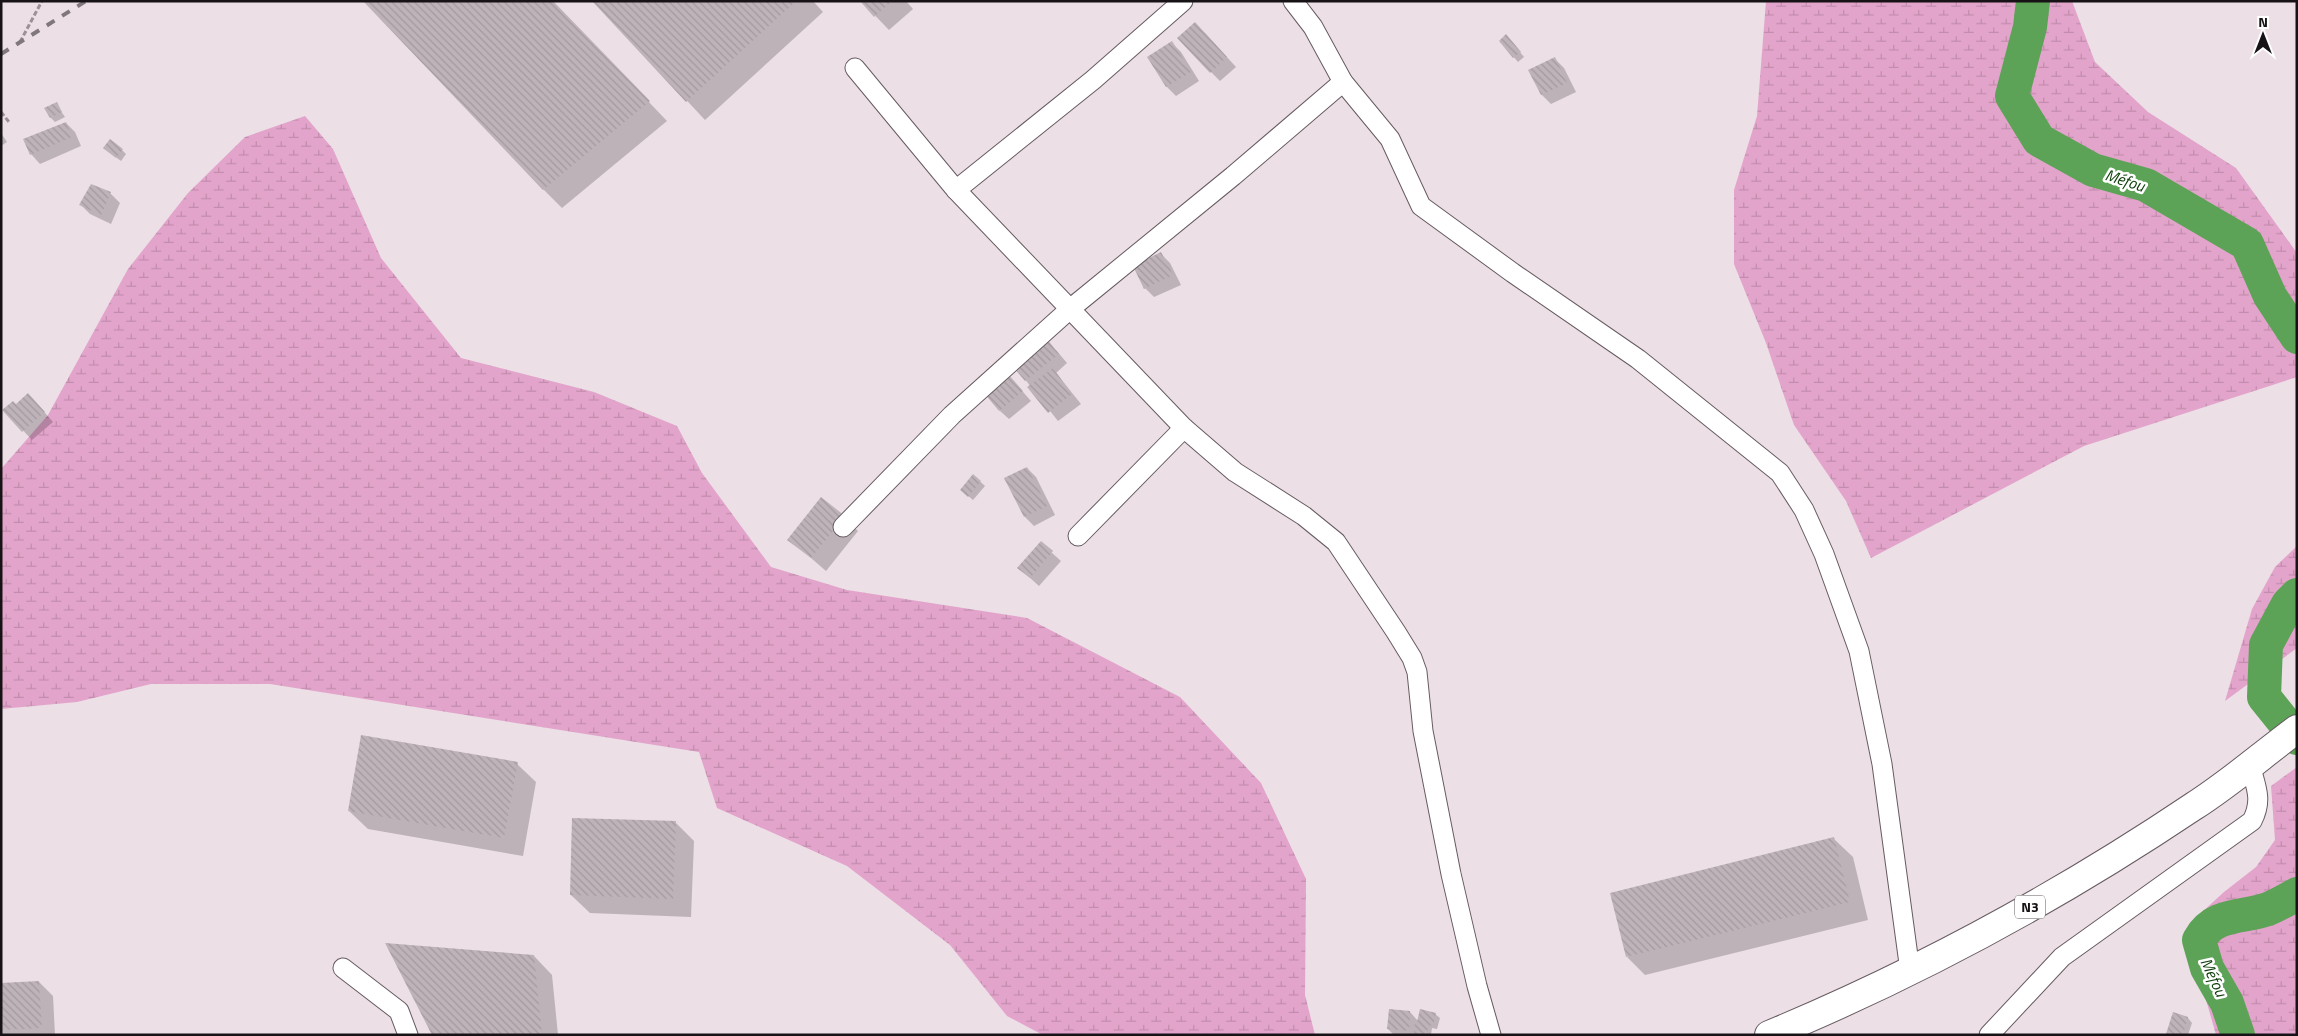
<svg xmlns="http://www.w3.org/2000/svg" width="2298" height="1036" viewBox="0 0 2298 1036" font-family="'Titillium Web',sans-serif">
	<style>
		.wetland { fill: url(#wetland-marsh) }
		.shadow { fill: #0003 }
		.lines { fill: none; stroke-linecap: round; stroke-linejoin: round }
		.river { stroke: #5da357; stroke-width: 34 }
		.building { fill: url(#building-back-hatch) }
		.minor-casing { stroke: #665b61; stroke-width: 21 }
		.highway-casing { stroke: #665b61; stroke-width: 30 }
		.path { stroke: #9b9196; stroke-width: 3; stroke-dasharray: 5 2.5; stroke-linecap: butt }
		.minor { stroke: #fff; stroke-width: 19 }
		.highway { stroke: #fff; stroke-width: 28 }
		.rail { stroke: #7f777b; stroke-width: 4; stroke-dasharray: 9 9; stroke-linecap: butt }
		.labels { text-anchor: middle; stroke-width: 5; stroke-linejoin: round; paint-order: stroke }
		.shield { fill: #fff; stroke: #5c595b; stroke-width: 1 }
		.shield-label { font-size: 14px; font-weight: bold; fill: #161215 }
		.water-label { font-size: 16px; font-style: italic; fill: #0f400c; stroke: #fff }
	</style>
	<defs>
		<pattern id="wetland-marsh" width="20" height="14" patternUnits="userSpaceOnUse" patternTransform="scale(1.25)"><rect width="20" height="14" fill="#e3a4cb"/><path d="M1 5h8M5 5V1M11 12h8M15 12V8" fill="none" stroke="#c28cad"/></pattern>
		<pattern id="building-back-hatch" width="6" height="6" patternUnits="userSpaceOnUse" patternTransform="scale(1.25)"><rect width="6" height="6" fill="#bfb3ba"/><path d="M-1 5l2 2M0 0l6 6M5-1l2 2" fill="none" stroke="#a3999f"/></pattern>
	</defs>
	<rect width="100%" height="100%" fill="#ecdfe6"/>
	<g class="wetland">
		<path d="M 1766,1 L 2072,1 L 2095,62 L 2148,112 L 2236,168 L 2297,253 L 2297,377 L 2084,446 L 1871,558 L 1846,501 L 1794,425 L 1766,343 L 1734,264 L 1734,190 L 1757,116 Z"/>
		<path d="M 305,116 L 333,149 L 381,258 L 461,358 L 594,392 L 677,426 L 702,473 L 771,567 L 847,590 L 1027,618 L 1180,697 L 1261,783 L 1306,879 L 1305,995 L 1315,1035 L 1043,1035 L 1007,1016 L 950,945 L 847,866 L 717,808 L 699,752 L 270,684 L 151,684 L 77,702 L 1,709 L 1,469 L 48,415 L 128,269 L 188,193 L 245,137 Z"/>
		<path d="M 2297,546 L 2297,648 L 2225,701 L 2252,609 L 2275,567 Z"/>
		<path d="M 2297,767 L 2297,1035 L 2216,1035 L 2190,943 L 2190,923 L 2224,892 L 2256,867 L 2275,840 L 2271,786 Z"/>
	</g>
	<g class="shadow">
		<path d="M 552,1 L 667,121 L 562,208 L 543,189 Z"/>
		<path d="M 594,1 L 813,1 L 823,12 L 705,120 Z"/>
		<path d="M 861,1 L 906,1 L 913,9 L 889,30 Z"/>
		<path d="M 1204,32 L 1236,67 L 1220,81 L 1211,72 Z"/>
		<path d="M 1510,40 L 1524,57 L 1518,62 L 1500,41 Z"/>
		<path d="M 1172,43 L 1181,52 L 1199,81 L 1176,96 L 1167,87 L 1149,58 Z"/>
		<path d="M 1555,59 L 1564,68 L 1576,92 L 1551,104 L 1542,95 L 1530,71 Z"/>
		<path d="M 56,104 L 65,117 L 55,122 L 51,118 Z"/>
		<path d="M 66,123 L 75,132 L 81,146 L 40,164 L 31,154 Z"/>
		<path d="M 1,133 L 7,142 L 1,146 Z"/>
		<path d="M 122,150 L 126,154 L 121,161 L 109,152 Z"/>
		<path d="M 92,186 L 111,194 L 120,203 L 111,224 L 90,214 L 81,205 Z"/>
		<path d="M 1161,254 L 1170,263 L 1181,285 L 1154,297 L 1145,288 Z"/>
		<path d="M 1056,350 L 1067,363 L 1056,373 L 1081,404 L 1058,421 L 1016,368 Z"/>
		<path d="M 1008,375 L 1031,401 L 1009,419 L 999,410 Z"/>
		<path d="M 37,404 L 53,422 L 32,440 L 4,410 L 16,406 Z"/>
		<path d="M 1027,468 L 1036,477 L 1055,515 L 1034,526 L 1025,517 Z"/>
		<path d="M 973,475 L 985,486 L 973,500 L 966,494 Z"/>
		<path d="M 844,517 L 858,531 L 826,571 L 789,539 Z"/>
		<path d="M 1041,543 L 1061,561 L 1039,586 L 1019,568 Z"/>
		<path d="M 517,764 L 536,782 L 523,856 L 368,829 L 349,811 Z"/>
		<path d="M 675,822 L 694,841 L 691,917 L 590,913 L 571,895 Z"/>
		<path d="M 1834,839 L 1853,857 L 1868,920 L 1645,975 L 1627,957 Z"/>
		<path d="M 534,956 L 552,975 L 558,1035 L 433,1035 Z"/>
		<path d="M 39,982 L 53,996 L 55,1035 L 1,1035 L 1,984 Z"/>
		<path d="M 1410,1012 L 1418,1021 L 1435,1014 L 1440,1018 L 1437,1029 L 1432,1028 L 1431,1035 L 1394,1035 L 1388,1029 Z"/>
		<path d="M 2174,1014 L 2188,1018 L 2192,1023 L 2188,1035 L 2168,1034 Z"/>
	</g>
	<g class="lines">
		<g class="river">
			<path d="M 2033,1 L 2030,27 L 2012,96 L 2039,140 L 2093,170 L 2146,185 L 2247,244 L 2270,296 L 2297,337"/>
			<path d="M 2297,595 L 2288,604 L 2266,645 L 2264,697 L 2297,738"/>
			<path d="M 2238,1035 L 2227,1003 L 2207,968 L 2199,940 C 2214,912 2243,918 2268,909 C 2278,905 2288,899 2297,894"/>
		</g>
	</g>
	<g class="building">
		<path d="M 363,1 L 553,1 L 650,101 L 543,190 Z"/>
		<path d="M 592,1 L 796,1 L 686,102 Z"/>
		<path d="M 860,1 L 892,1 L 874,17 Z"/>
		<path d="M 1195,22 L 1227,57 L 1210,73 L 1177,38 Z"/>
		<path d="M 1506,34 L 1521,52 L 1513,58 L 1499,41 Z"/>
		<path d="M 1172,41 L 1191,72 L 1166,87 L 1147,57 Z"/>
		<path d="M 1555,57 L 1567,83 L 1541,95 L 1528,70 Z"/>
		<path d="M 57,102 L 62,112 L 50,118 L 44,108 Z"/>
		<path d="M 66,122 L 72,137 L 30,155 L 23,139 Z"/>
		<path d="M 110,139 L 123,149 L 116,158 L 103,148 Z"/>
		<path d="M 91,184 L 111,192 L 101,215 L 79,205 Z"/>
		<path d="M 1161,252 L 1173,275 L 1144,289 L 1133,266 Z"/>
		<path d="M 1047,339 L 1059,354 L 1025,381 L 1014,368 Z"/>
		<path d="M 1053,368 L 1072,394 L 1048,413 L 1027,387 Z"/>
		<path d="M 1008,374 L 1023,391 L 999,411 L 984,393 Z"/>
		<path d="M 28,393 L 45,412 L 22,432 L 2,410 L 13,401 L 16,404 Z"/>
		<path d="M 1027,467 L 1047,506 L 1024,517 L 1004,478 Z"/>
		<path d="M 973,474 L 981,481 L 968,497 L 960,490 Z"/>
		<path d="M 821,497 L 845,516 L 811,558 L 787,540 Z"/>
		<path d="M 1041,541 L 1053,551 L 1030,578 L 1017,568 Z"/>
		<path d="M 361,735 L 518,762 L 504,838 L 348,811 Z"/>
		<path d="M 572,818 L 676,821 L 673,899 L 570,895 Z"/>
		<path d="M 1834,837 L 1850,902 L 1626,957 L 1610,893 Z"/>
		<path d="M 385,943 L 534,955 L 542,1035 L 432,1035 Z"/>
		<path d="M 39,981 L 42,1028 L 1,1030 L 1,983 Z"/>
		<path d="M 1389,1009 L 1410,1011 L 1409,1031 L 1387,1029 Z"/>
		<path d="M 1420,1009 L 1436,1013 L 1433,1026 L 1428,1025 L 1427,1035 L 1414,1035 L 1415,1022 L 1417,1022 Z"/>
		<path d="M 2173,1012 L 2188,1017 L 2183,1035 L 2166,1034 Z"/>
	</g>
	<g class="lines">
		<defs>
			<g id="minor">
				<path d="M 1293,1 L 1313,27 L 1343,82 L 1390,139 L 1421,206 L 1513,273 L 1638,359 L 1780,473 L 1804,510 L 1824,554 L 1859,651 L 1882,764 L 1910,971"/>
				<path d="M 855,68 L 956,190 L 1184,428 L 1235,472 L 1304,516 L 1336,542 L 1396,632 L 1412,658 L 1417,672 L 1423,731 L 1451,874 L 1477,986 L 1491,1035"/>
				<path d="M 956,190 L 1093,80 L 1183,1"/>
				<path d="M 843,527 L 952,415 L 1070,309 L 1233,176 L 1343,82"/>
				<path d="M 1078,536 L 1184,428"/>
				<path d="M 343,968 L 399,1011 L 408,1035"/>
				<path d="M 1989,1035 L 2062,957 L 2252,821 C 2263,800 2256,787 2250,765"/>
			</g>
			<path id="highway" d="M 1769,1035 C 1918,973 2060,896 2194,806 C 2230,783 2262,755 2297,729"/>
		</defs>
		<use href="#minor" class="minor-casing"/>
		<use href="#highway" class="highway-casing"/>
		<g class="path">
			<path d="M 20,42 L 42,1"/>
			<path d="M 1,112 L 9,122"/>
		</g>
		<use href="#minor" class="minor"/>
		<use href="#highway" class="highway"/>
		<path class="rail" d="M 1,54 L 86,1"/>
	</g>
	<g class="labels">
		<rect class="shield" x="2015" y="895.5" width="30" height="23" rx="4"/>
		<g class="shield-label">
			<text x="2030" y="912">N3</text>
		</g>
		<g class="water-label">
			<text transform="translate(2125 180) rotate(18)" y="6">Méfou</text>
			<text transform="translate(2214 977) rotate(65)" y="6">Méfou</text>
		</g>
	</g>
	<rect width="2298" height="1036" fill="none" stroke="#161215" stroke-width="5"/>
	<g transform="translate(2263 35)" stroke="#ffffff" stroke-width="4" paint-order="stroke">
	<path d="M0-4L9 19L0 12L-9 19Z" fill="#161215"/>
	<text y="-8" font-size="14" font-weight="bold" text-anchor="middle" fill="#161215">N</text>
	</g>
</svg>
